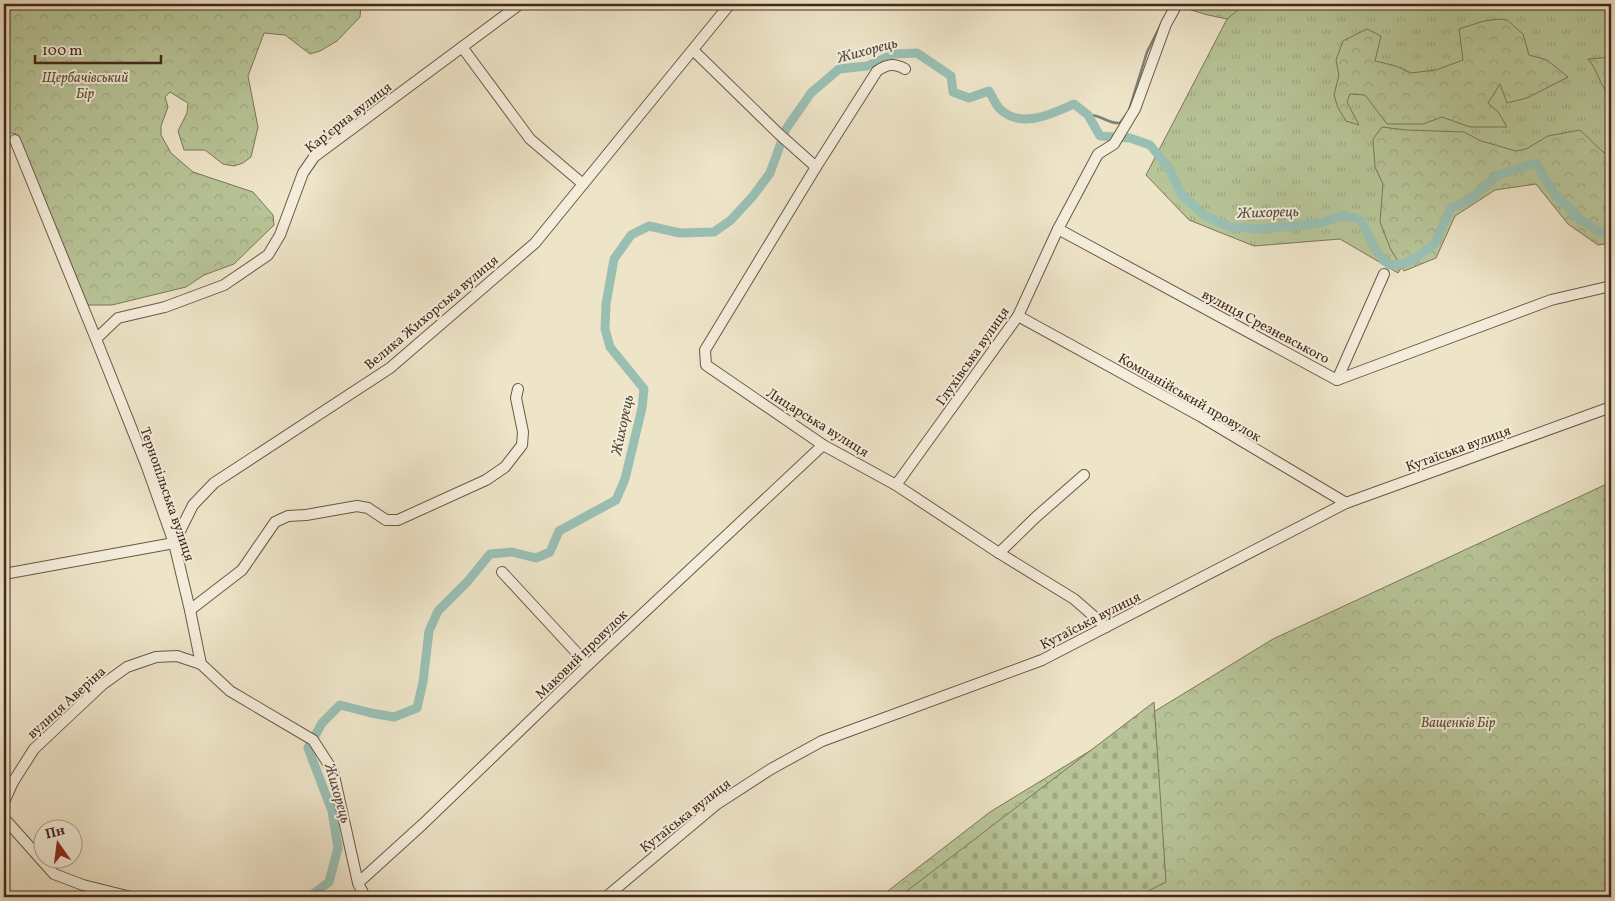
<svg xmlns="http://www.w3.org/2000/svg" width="1615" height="901" viewBox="0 0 1615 901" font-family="Vollkorn,serif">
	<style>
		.grass { fill: url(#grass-tufts); stroke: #7d7658 }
		.forest { fill: url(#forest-crowns); stroke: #7d7658 }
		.cemetery { fill: url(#cemetery-stones); stroke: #7d7658 }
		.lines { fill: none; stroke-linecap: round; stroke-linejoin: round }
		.stream { stroke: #778376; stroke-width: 2.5 }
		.canal { stroke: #99bfb3; stroke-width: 9 }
		.minor-casing { stroke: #6e5746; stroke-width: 12 }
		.minor { stroke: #f4eddb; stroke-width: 10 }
		.labels { text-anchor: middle; stroke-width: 4; stroke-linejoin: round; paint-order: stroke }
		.park-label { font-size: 14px; font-style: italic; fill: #604f39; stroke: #f4eddb }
		.street-label { font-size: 14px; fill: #43281a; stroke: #f4eddb }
		.water-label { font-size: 15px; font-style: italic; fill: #584e40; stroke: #f4eddb }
	</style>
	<defs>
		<pattern id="grass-tufts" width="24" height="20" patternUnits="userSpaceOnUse" patternTransform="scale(1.25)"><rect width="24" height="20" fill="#b7c497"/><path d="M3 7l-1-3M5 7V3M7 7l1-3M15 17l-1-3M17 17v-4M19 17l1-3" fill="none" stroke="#9fa882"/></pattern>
		<pattern id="forest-crowns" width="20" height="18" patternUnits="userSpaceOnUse" patternTransform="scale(1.25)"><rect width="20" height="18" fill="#b7c497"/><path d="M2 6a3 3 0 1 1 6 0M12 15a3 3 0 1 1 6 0" fill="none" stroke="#9fa882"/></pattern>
		<pattern id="cemetery-stones" width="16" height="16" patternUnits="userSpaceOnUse" patternTransform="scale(1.25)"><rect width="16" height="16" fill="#b7c497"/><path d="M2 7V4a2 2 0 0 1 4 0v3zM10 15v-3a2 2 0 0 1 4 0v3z" fill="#9fa882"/></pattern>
	</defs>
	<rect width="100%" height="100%" fill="#eee4c8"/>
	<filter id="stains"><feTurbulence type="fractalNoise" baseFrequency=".004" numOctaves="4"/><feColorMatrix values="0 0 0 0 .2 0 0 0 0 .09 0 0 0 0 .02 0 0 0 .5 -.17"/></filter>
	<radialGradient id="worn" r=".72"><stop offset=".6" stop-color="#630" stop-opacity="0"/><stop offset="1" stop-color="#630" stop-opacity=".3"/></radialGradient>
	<path class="grass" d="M 1228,4 L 1611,4 L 1611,175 L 1473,162 L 1398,273 L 1340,239 L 1254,246 L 1189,220 L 1146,175 L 1227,19 Z"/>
	<g class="forest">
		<path d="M 4,4 L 361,4 L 360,17 L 337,41 L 320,51 L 310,54 L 285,35 L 264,33 L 248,76 L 258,127 L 251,157 L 243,163 L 234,166 L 223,164 L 205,150 L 184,150 L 178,131 L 187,113 L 188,103 L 170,92 L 165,97 L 168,107 L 161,126 L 161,135 L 171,153 L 193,172 L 253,192 L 273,215 L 274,225 L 234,264 L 204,275 L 186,287 L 112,305 L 88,305 L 16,134 L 4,131 Z"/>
		<path d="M 1188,4 L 1242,4 L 1238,10 L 1227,19 L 1208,15 L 1191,10 Z"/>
		<path d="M 1499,19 L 1507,20 L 1523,34 L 1529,55 L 1547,60 L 1568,77 L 1527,98 L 1507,103 L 1500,84 L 1488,103 L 1499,113 L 1507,127 L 1470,127 L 1442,117 L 1423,124 L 1387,124 L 1365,95 L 1350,94 L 1347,102 L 1359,125 L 1346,121 L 1338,108 L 1334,95 L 1339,75 L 1336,60 L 1343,41 L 1367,29 L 1381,36 L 1375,61 L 1396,66 L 1411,73 L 1436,70 L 1463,60 L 1459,29 L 1484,21 Z"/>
		<path d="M 1611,57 L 1611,96 C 1600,88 1598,70 1588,59 Z"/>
		<path d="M 1382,127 L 1406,130 L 1464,132 L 1481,141 L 1516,151 L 1526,149 L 1548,136 L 1580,130 L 1603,152 L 1611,158 L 1611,243 L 1598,245 L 1568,224 L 1536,184 L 1495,190 L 1455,216 L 1436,258 L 1404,271 L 1390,248 L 1380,222 L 1383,184 L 1375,167 L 1373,139 Z"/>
		<path d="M 1611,482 L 1611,897 L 880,897 L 990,812 L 1273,639 Z"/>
	</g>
	<path class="cemetery" d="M 1154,702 L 1166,882 L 1136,897 L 899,897 Z"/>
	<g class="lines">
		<g class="stream">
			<path d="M 1129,110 L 1147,52 L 1162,22"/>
			<path d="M 1088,115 C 1101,114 1107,124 1120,123 L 1126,115"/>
		</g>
		<g class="canal">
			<path d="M 316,734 L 322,723 L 340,705 L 371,713 L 394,717 L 417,708 L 423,682 L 429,631 L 438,611 L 468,581 L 490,554 L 512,552 L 536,558 L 550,552 L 559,531 L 616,500 L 625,479 L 642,408 L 644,389 L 610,347 L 605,329 L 606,304 L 614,259 L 631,235 L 649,226 L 680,233 L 714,232 L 731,220 L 753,196 L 770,173 L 786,129 L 811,93 L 839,69 L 867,66 L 894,54 L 917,53 L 951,76 L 953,92 L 969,98 L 989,91 C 992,96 995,103 999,108 C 1020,130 1052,114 1074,104 L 1088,115 L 1100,136 L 1130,138 L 1150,145 L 1169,168 L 1181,194 L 1205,216 L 1231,227 L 1263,229 L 1321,223 L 1344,215 L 1361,220 L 1373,245 L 1383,260 L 1390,265 L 1403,264 L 1414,259 L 1434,244 L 1451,208 L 1469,200 L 1498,175 L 1536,163 L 1554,193 L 1580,219 L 1605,235 L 1611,234"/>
			<path d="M 309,746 L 308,748 L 332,811 L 338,848 L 329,882 L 309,897"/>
		</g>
		<defs>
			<g id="minor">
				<path d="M 462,47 L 530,139 L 583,184"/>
				<path d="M 693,50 L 779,134 L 816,167"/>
				<path d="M 905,69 C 894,63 887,64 877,71 L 816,167 L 705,350 L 706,365 L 823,445 L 896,485 L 999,553 L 1074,599 L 1106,627"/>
				<path d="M 15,140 L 96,339 L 147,467 L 174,543 L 190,610 L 201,664 L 230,691 L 313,740 L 333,771 L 358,883 L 365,897"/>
				<path d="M 1058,229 L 1337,380 L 1551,300 L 1611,286"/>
				<path d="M 1018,316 L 1200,416 L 1346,503"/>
				<path d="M 96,339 L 118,318 L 165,307 L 224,285 L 268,255 L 280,235 L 303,173 L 314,157 L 520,4"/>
				<path d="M 1337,380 L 1384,274"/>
				<path d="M 896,485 L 1018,316 L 1058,229 L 1098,154 L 1114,144 L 1135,109 L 1166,24 L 1177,4"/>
				<path d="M 999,553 L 1036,517 L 1084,475"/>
				<path d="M 502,572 L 588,665"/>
				<path d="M 4,574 L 174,543 L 193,505 L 214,483 L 390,368 L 535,243 L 730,4"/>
				<path d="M 190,610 L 242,570 L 275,522 L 288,516 L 306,515 L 357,506 L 368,508 L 386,520 L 398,520 L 486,480 L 505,467 L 522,445 L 523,432 L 516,398 L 518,389"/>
				<path d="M 4,802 L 13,782 L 34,749 L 102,685 L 127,667 L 156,657 L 177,656 L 201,664"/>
				<path d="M 4,818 L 54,874 L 83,885 L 131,897"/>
				<path d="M 358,883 L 423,824 L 588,665 L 823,445"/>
				<path d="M 606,897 L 717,804 L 771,769 L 822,741 L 1042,660 L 1346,503 L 1611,407"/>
			</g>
		</defs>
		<use href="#minor" class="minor-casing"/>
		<use href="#minor" class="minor"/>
	</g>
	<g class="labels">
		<g class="park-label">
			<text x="85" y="82">Щербачівський<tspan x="85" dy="16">Бір</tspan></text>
			<text x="1458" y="727">Ващенків Бір</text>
		</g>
		<g class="street-label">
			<text transform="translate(348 117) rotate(-38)" y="5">Кар’єрна вулиця</text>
			<text transform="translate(431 312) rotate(-40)" y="5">Велика Жихорська вулиця</text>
			<text transform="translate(1266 326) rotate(28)" y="5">вулиця Срезневського</text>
			<text transform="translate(972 356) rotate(-55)" y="5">Глухівська вулиця</text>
			<text transform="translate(1190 397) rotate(30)" y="5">Компанійський провулок</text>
			<text transform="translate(818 422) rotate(32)" y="5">Лицарська вулиця</text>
			<text transform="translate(1458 448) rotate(-20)" y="5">Кутаїська вулиця</text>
			<text transform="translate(168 494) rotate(71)" y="5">Тернопільська вулиця</text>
			<text transform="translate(1090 620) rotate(-27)" y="5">Кутаїська вулиця</text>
			<text transform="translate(581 654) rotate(-44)" y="5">Маковий провулок</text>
			<text transform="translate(66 702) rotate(-42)" y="5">вулиця Аверіна</text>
			<text transform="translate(685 815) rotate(-38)" y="5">Кутаїська вулиця</text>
		</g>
		<g class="water-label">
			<text transform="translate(867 50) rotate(-15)" y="5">Жихорець</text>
			<text transform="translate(1268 212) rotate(-2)" y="5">Жихорець</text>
			<text transform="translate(622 425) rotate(-78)" y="5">Жихорець</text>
			<text transform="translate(338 793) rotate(74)" y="5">Жихорець</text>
		</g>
	</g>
	<rect width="1615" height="901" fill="none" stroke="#eee4c8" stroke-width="20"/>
	<rect x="5" y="5" width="1605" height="891" fill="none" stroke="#43281a" stroke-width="2.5"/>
	<rect x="10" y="10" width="1595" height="881" fill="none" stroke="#43281a"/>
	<g transform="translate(58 844) rotate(346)"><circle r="24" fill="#f4eddb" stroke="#ad9e8e"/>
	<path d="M0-4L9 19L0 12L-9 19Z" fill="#8f2418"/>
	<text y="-8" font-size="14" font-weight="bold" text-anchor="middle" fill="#43281a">Пн</text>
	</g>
	<path d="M35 55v8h126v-8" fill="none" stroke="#43281a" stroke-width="2.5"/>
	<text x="42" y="55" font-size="15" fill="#43281a" stroke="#f4eddb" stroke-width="4" paint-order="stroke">100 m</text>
	<rect width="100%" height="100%" filter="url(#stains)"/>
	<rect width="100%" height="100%" fill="url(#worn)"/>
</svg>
